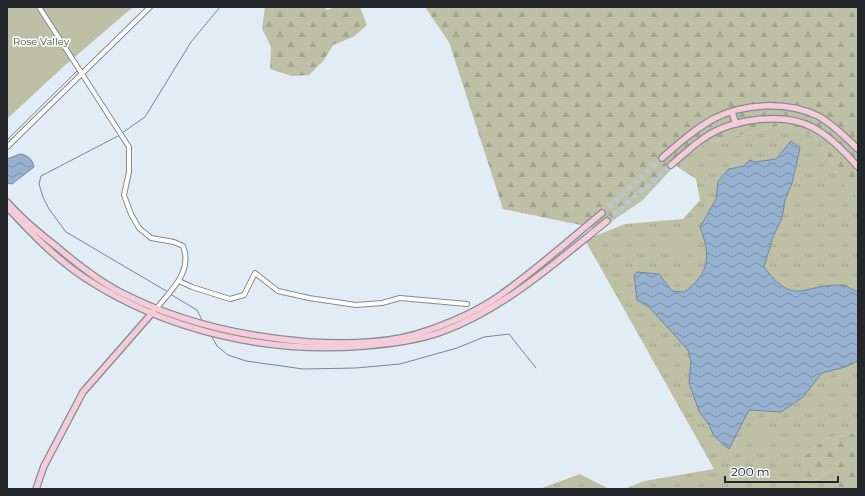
<svg xmlns="http://www.w3.org/2000/svg" width="865" height="496" font-family="Montserrat,sans-serif">
<style>
.grass{fill:url(#grass-tufts)}
.forest{fill:url(#forest-firs)}
.park{fill:#bdc0a5}
.water{fill:url(#water-waves);stroke:#74879f}
.lines{fill:none;stroke-linecap:round;stroke-linejoin:round}
.stream{stroke:#74879f;stroke-width:1}
.secondary-tunnel{stroke:#bcc4cc;stroke-width:5.5;stroke-dasharray:5.5 3;stroke-linecap:butt}
.street-casing{stroke:#838c94;stroke-width:6}
.secondary-casing{stroke:#838c94;stroke-width:8}
.street{stroke:#fff;stroke-width:4}
.secondary{stroke:#f4cbd7;stroke-width:5.5}
.labels{text-anchor:middle;dominant-baseline:central;stroke-width:3.5;stroke-linejoin:round;paint-order:stroke}
.park-label{font-size:10px;fill:#54581a;stroke:#f3f9fe}
</style>
<defs>
<pattern id="grass-tufts" width="24" height="20" patternUnits="userSpaceOnUse"><rect width="24" height="20" fill="#bdc0a5"/><path d="M3 7l-1-3M5 7V3M7 7l1-3M15 17l-1-3M17 17v-4M19 17l1-3" fill="none" stroke="#a2a58e"/></pattern>
<pattern id="forest-firs" width="22" height="20" patternUnits="userSpaceOnUse"><rect width="22" height="20" fill="#bdc0a5"/><path d="M5 1l3.5 6h-7zM16 11l3.5 6h-7z" fill="#a2a58e"/></pattern>
<pattern id="water-waves" width="16" height="10" patternUnits="userSpaceOnUse"><rect width="16" height="10" fill="#97b1d1"/><path d="M0 5q4-4 8 0t8 0" fill="none" stroke="#7b90aa"/></pattern>
</defs>
<rect width="100%" height="100%" fill="#e2ecf5"/>
<g class="grass">
<polygon points="786,124 815,137 847,188 858,198 858,433 827,438 802,458 811,483 830,470 840,489 624,489 644,481 714,469 585,240 625,224 683,219 700,200 696,179 675,165 706,143"/>
<polygon points="580,474 609,489 540,489 542,488"/>
</g>
<g class="forest">
<polygon points="265,7 324,7 327,10 337,7 360,7 367,25 353,37 333,45 324,60 309,75 292,76 270,69 271,46 262,29"/>
<polygon points="425,7 858,7 858,198 847,188 815,137 786,124 706,143 675,165 642,201 600,229 503,209 449,42"/>
<polygon points="858,433 858,489 840,489 830,470 811,483 802,458 827,438"/>
</g>
<g class="park">
<polygon points="7,7 133,7 63,67 7,119"/>
<path d="M669 239 675 243C682 243 684 243 689 249L688 255 691 263 686 265 677 261 673 253 663 244Z"/>
<polygon points="753,425 761,431 768,433 770,436 769,440 763,442 751,437 749,427"/>
</g>
<g class="water">
<path d="M791 141 800 148 792 183 785 200 782 218 773 237 764 267C795 308 802 284 841 285 846 285 853 290 858 292V361L845 367 822 373 803 397 781 412 749 410 729 449 714 436 709 425 699 411 689 383 691 361 688 350 649 307 637 300 634 275 637 272 659 274 672 291 684 292C710 273 711 256 700 227L716 199 718 181 729 169 744 166 750 160 755 162 776 159Z"/>
<path d="M20 154C28 155 33 160 34 167L12 184 7 183V159Z"/>
</g>
<g class="lines">
<g class="stream">
<polyline points="122,133 145,117 191,42 220,7"/>
<polyline points="120,135 41,176 39,184 43,197 49,209 66,232 168,292"/>
<polyline points="7,140 77,71"/>
<polyline points="170,294 197,310 203,322"/>
<polyline points="211,335 217,346 228,355 246,361 303,369 356,368 400,364 457,348 484,337 509,334 536,368"/>
</g>
<g class="secondary-tunnel">
<polyline points="602,213 662,158"/>
<polyline points="607,221 671,165"/>
</g>
<defs>
<g id="street">
<path d="M39 7 129 147V172L124 195 131 214 139 228 151 238 174 242 183 246C193 272 171 290 156 309"/>
<polyline points="7,147 150,7"/>
<polyline points="179,281 192,287 230,299 244,295 255,273 278,291 309,298 356,305 382,303 400,298 467,304"/>
</g>
<g id="secondary">
<polyline points="732,112 736,124"/>
<path d="M662 158C678 144 694 130 713 119 743 103 787 101 818 116 833 124 845 137 858 149"/>
<path d="M671 165C682 156 692 146 704 138 731 119 782 112 812 127 830 136 845 152 858 167"/>
<path d="M7 202C22 219 39 233 57 247 77 264 97 280 120 292 178 322 244 337 309 342 348 344 392 344 429 330 452 322 479 310 499 296 535 271 568 241 602 213"/>
<path d="M7 207C31 233 55 258 85 278 166 331 268 354 364 346 390 344 416 341 441 332 504 309 556 262 607 221"/>
<polyline points="36,489 44,466 83,392 153,312"/>
</g>
</defs>
<use href="#street" class="street-casing"/>
<use href="#secondary" class="secondary-casing"/>
<use href="#street" class="street"/>
<use href="#secondary" class="secondary"/>
</g>
<g class="labels">
<g class="park-label">
<text x="41" y="41">Rose Valley</text>
</g>
</g>
<rect width="865" height="496" fill="none" stroke="#23262a" stroke-width="16"/>
<path d="M725 476v6h113v-6" fill="none" stroke="#23262a" stroke-width="2"/>
<text x="731" y="476" font-size="12" fill="#23262a" stroke="#f3f9fe" stroke-width="3" paint-order="stroke">200 m</text>
</svg>
